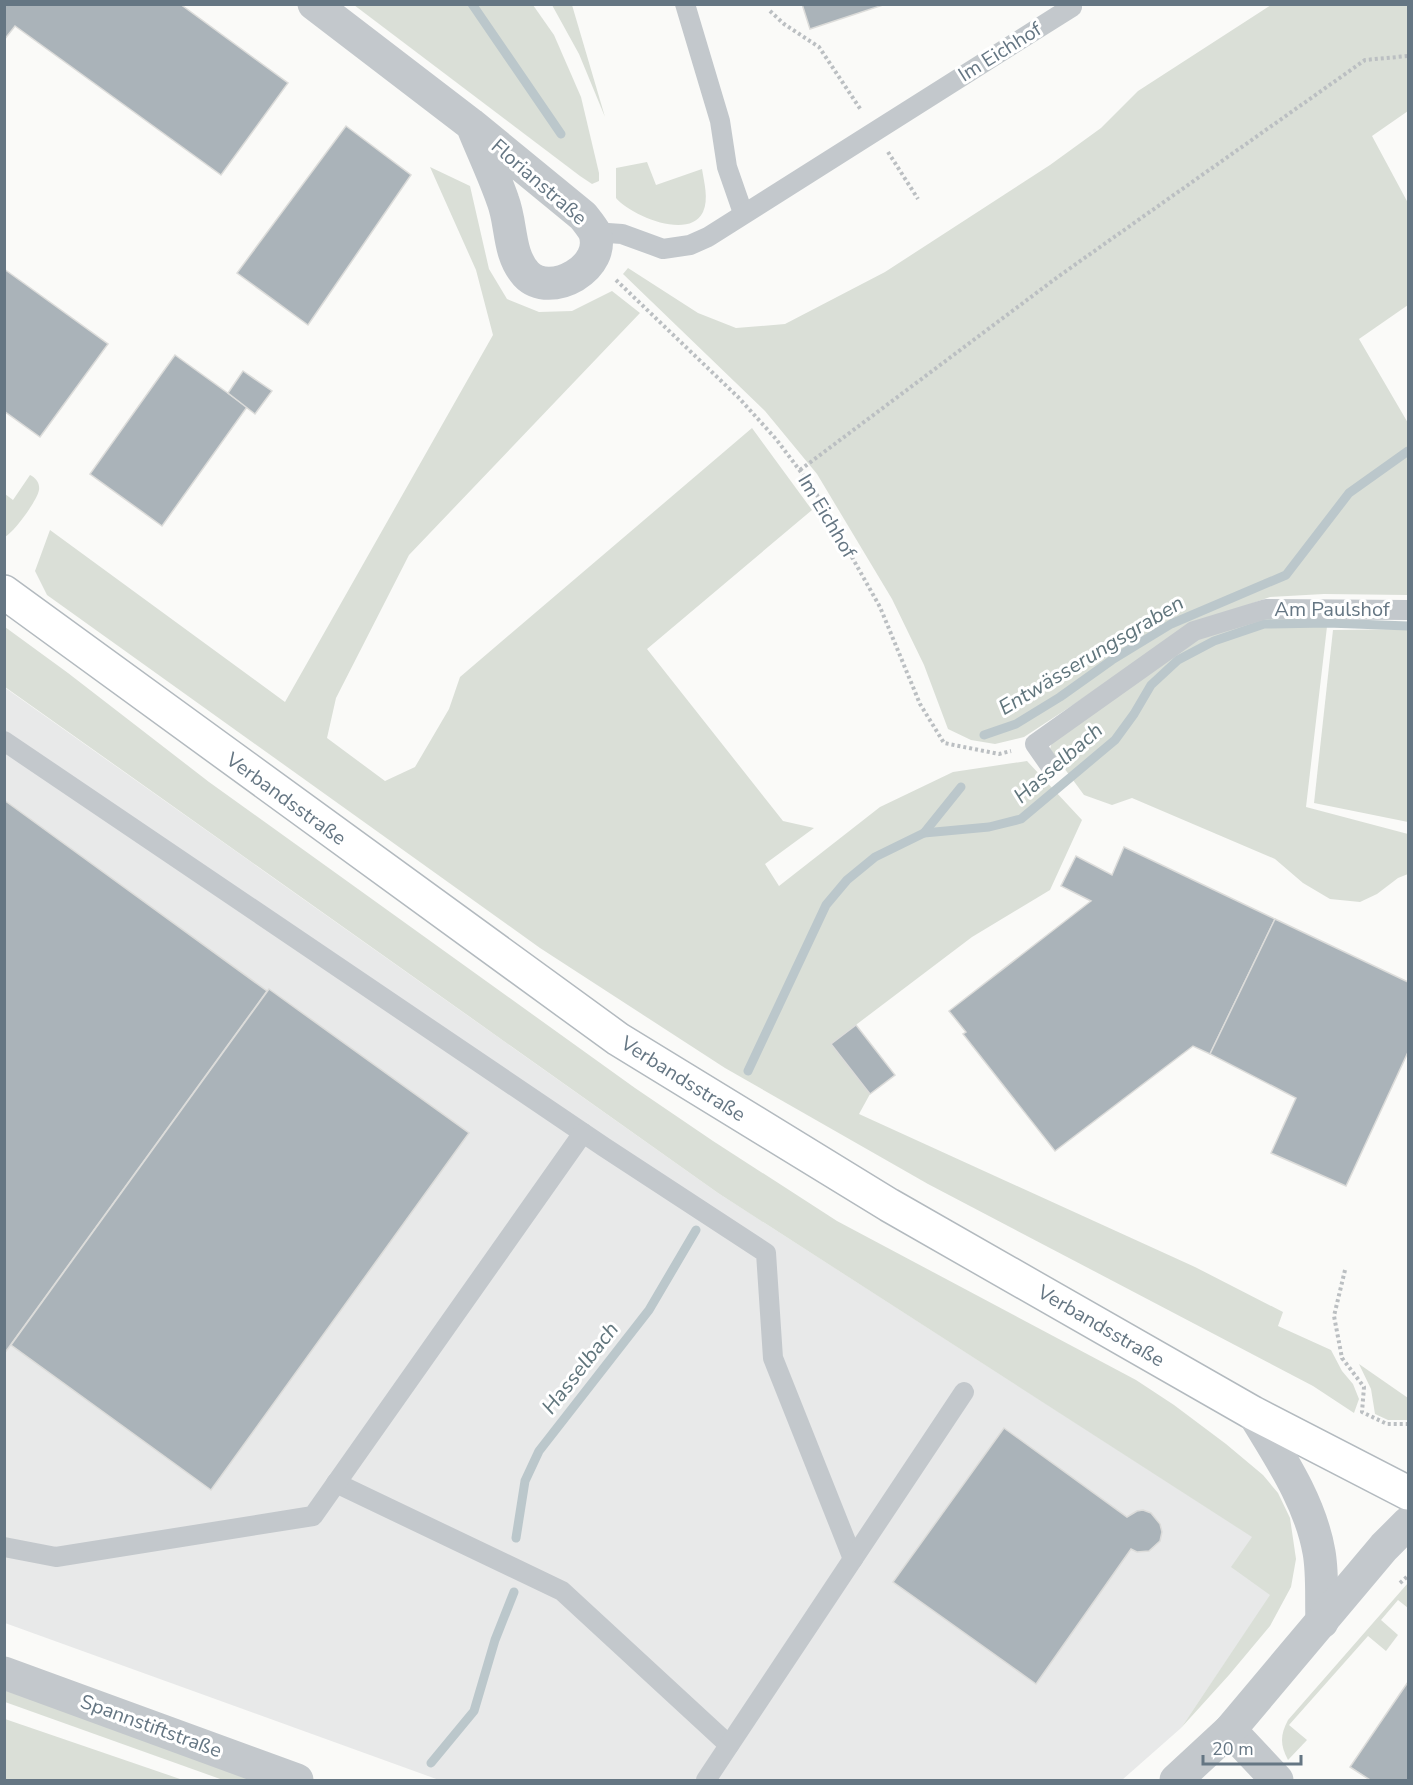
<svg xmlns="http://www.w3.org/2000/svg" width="1413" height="1785" font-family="'Nunito Sans',sans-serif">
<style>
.built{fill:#e8e9e9}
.green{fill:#dadfd7}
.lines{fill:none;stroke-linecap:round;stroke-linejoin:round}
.stream{stroke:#bbc7cb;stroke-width:9}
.building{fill:#aab3b9;stroke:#dcdcda;stroke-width:1.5}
.secondary-casing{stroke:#b3babf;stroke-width:36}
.path{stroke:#bbbfc2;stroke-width:4;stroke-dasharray:3 3;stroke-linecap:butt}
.service{stroke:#c3c8cc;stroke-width:20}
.minor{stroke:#c3c8cc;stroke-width:33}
.secondary{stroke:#fff;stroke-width:33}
.labels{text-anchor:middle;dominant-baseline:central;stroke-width:6;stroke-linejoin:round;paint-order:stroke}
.street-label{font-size:20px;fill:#657683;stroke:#fff}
.water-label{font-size:21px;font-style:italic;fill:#60757c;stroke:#fff}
</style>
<rect width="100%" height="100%" fill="#fafaf8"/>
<polygon class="built" points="4,687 718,1193 1253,1537 1271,1595 1181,1728 1122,1780 439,1780 5,1623"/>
<g class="green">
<polygon points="354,5 533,5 554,35 581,97 599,173 599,181 592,184 580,176"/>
<polygon points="552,5 572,5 605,117 579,54"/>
<polygon points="1271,5 1408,5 1408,111 1372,136 1408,203 1408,305 1359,339 1408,423 1408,595 1324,594 1270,597 1185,627 1076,703 1024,737 995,744 971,740 948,729 924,665 892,599 817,474 765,411 623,274 628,268 698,313 736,328 785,324 885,272 1050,165 1101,128 1138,91"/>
<path d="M647 162 656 185 702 169C704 182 709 199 703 212 689 241 630 215 616 198V168Z"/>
<polygon points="430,167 470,186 489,269 507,299 539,312 572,311 612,291 640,313 409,555 336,698 327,738 385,781 415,767 449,709 460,677 752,428 812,510 647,649 783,821 814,828 765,864 779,886 880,807 953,772 1027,761 1082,820 1050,890 972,937 832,1043 870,1094 859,1114 1195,1267 1283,1312 1278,1326 1331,1350 1342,1371 1353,1384 1359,1399 1354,1413 1313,1386 928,1184 725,1068 540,948 47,595 35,571 50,530 285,702 493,335 476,270"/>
<path d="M30 475C36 478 40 483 39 490 37 501 14 532 5 537V494L13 500Z"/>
<polygon points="1267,618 1328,618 1306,807 1408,834 1408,874 1398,878 1377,894 1360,902 1330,899 1303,883 1275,859 1132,798 1112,805 1084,795 1050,749 1052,742 1198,638"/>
<polygon points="5,627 68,673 209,782 635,1088 713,1141 837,1221 1136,1380 1174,1405 1226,1444 1263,1475 1278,1493 1290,1518 1296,1559 1291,1587 1270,1626 1229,1675 1181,1728 1270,1595 1231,1567 1252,1537 718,1193 5,687"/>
<polygon points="1408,629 1408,822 1314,803 1333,630"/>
<polygon points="1359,1364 1408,1398 1408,1420 1388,1420 1375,1414 1371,1389"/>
<path d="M1408 1583V1608L1398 1600 1381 1620 1398 1635 1386 1651 1368 1636 1289 1725 1307 1740 1288 1760C1280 1745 1280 1735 1288 1720Z"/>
<polygon points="4,1689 253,1780 223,1780 5,1702"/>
<polygon points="5,1719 183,1780 5,1780"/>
</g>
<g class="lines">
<g class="stream">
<polyline points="472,4 561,134"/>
<polyline points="984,735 1016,724 1060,697 1112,660 1171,624 1286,575 1349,493 1408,451"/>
<polyline points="924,833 961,787"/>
<polyline points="748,1071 826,905 847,880 875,857 924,833 989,827 1021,819 1115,740 1134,714 1151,685 1178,660 1214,641 1264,624 1328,623 1408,626"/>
<polyline points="516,1538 525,1481 539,1451 649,1310 696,1230"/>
<polyline points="431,1763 474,1711 495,1640 514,1592"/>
</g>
</g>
<g class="building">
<polygon points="4,4 180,4 288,83 221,175 15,26 4,40"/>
<polygon points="802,4 883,4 883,5 810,29"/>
<polygon points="346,126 411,175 308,325 237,273"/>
<polygon points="4,269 108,344 40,437 4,411"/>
<polygon points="175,355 247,407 162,526 90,474"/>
<polygon points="243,371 272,391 255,414 228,393"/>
<polygon points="4,800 267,991 4,1354"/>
<polygon points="1124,847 1275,919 1210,1054 1193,1046 1055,1151 963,1034 966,1032 949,1011 1091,901 1061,886 1076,856 1112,875"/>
<polygon points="1275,919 1408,982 1408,1052 1346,1186 1271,1153 1296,1098 1210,1054"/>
<polygon points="269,989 469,1133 211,1490 11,1345"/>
<polygon points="856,1025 895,1075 870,1094 831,1044"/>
<polygon points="1004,1428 1127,1517 1137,1511 1143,1510 1151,1513 1160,1524 1162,1532 1160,1541 1149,1551 1137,1552 1131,1549 1036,1684 893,1582"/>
<polygon points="1408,1682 1408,1780 1370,1780 1350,1767"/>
</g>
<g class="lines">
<defs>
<polyline id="secondary" points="4,592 618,1039 889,1205 1253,1413 1408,1493"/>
</defs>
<use href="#secondary" class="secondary-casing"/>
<g class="path">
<polyline points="770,11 784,24 819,47 861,110"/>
<polyline points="888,152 918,199"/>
<polyline points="616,280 739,398 776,439 813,488 880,607 920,704 944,743 999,754 1011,751"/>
<polyline points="800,470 1059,276 1365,60 1408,56"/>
<polyline points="1345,1270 1334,1316 1342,1358 1364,1387 1362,1412 1387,1424 1408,1424"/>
<polyline points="1400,1583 1408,1576"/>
</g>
<g class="service">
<polyline points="685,4 720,121 727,167 743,213"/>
<polyline points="594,232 622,234 663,249 690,245 708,237 1056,17 1072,7 1070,4"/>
<polyline points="4,741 604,1147 766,1253 773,1358 853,1559"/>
<polyline points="1051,767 1035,744 1194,631 1266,609 1408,610"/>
<polyline points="336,1483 562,1591 729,1745"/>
<polyline points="4,1547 56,1557 313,1516 583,1133"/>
<polyline points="706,1780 964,1392"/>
</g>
<g class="minor">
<path d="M314 4 472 125 583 216C587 221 591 226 594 231 609 267 550 300 526 274 508 254 512 225 503 201 494 175 482 150 472 125"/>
<path d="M1253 1413C1279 1456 1310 1501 1319 1552 1323 1574 1321 1599 1322 1622"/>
<polyline points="4,1673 297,1780"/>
<polyline points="1230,1730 1277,1780"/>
<polyline points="1176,1780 1230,1730 1384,1547 1408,1523"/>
</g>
<use href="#secondary" class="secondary"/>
</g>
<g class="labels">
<g class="street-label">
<text transform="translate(1000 52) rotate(-32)">Im Eichhof</text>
<text transform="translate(539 182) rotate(41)">Florianstraße</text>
<text transform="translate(827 516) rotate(59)">Im Eichhof</text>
<text x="1332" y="609">Am Paulshof</text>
<text transform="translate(286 799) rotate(36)">Verbandsstraße</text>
<text transform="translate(683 1079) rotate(32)">Verbandsstraße</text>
<text transform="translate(1101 1326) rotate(30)">Verbandsstraße</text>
<text transform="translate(151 1726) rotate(20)">Spannstiftstraße</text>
</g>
<g class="water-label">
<text transform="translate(1091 655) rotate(-31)">Entwässerungsgraben</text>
<text transform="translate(1058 763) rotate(-41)">Hasselbach</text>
<text transform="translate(580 1368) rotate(-52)">Hasselbach</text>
</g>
</g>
<rect width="1413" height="1785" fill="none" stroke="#657683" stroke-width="12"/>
<path d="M1203 1755v9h98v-9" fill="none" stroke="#657683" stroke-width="3"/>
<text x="1212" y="1755" font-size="18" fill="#657683" stroke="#ffffff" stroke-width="4.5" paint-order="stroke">20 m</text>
</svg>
